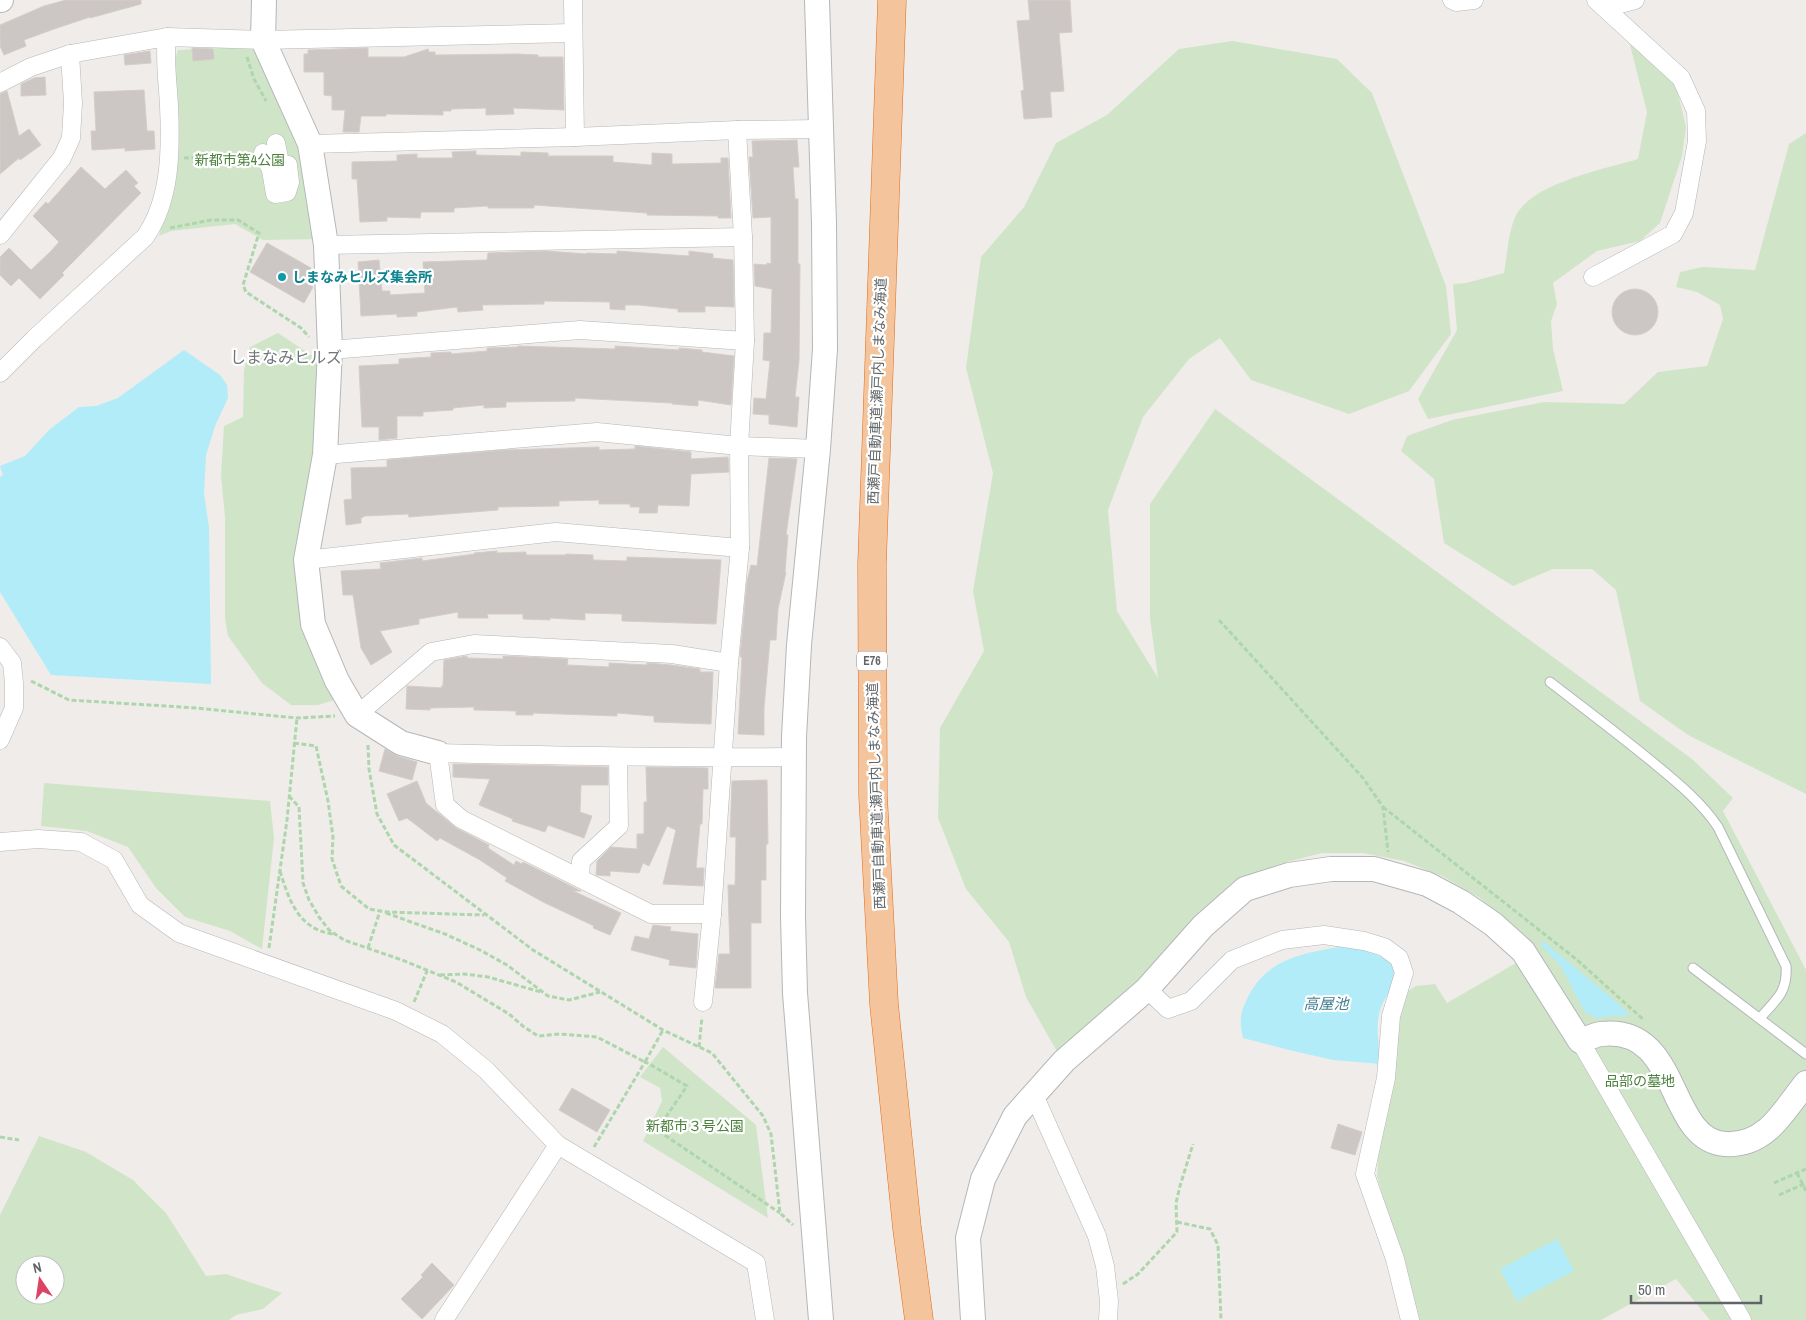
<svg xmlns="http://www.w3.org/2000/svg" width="1806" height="1320" font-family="'Archivo Narrow','Noto Sans JP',sans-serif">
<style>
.green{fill:#d0e5c8;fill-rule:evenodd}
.water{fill:#b1ecf8}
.building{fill:#ccc7c5;stroke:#d5cdc7}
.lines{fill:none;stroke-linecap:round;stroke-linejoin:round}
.lane-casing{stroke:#b3b7b9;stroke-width:11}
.street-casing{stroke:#b3b7b9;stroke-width:19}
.secondary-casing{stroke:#b3b7b9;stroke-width:26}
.highway-casing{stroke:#e46a15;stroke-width:29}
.path{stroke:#add6ac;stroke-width:3;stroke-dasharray:5 2.5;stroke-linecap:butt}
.lane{stroke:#fff;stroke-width:9}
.street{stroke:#fff;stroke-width:18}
.secondary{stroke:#fff;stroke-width:24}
.highway{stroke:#f4c59c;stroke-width:28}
.culture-dot{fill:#0f9aa8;stroke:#fff;stroke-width:2}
.labels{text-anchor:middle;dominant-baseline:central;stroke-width:4.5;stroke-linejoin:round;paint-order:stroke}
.shield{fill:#fff;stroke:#909395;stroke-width:1}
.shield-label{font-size:12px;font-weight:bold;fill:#606567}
.park-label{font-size:14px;fill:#4c813d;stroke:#fff}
.culture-label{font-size:14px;font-weight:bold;fill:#0d838f;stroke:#fff;text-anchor:start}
.street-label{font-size:14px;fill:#606567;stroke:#fff}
.water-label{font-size:15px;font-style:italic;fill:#437e90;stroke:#fff}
.quarter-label{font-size:16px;fill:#717779;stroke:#fff}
</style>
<rect width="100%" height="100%" fill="#f0ece9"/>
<g class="green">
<polygon points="1232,41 1337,59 1372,93 1446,286 1451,334 1409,391 1349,414 1251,380 1220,338 1189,359 1143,417 1108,510 1117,611 1158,678 1150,618 1150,504 1215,409 1692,759 1733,798 1723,811 1806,970 1806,1320 1710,1320 1676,1279 1601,1320 1418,1320 1377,1176 1379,1144 1389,1091 1395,1073 1396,1017 1405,993 1416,986 1435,984 1447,1003 1535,952 1506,922 1480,898 1444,877 1404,861 1363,853 1322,853 1279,864 1242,881 1143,981 1059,1055 1026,997 1009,942 966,889 938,818 940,728 984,651 973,591 993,473 966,368 981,257 1024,207 1056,143 1107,115 1179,49"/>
<path d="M1629 41 1676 85 1686 127 1682 156 1660 223 1640 241 1597 251 1553 283 1557 304 1551 321 1553 349 1563 391 1428 419 1418 399 1457 330 1453 284 1466 283 1504 273C1507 256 1508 236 1514 220 1526 184 1605 169 1638 159L1647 112Z"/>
<path d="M262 46 303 145 320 239 263 240 235 224 171 231 159 236C169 197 179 158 179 119 178 96 170 72 178 50Z"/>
<polygon points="1806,133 1806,794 1688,735 1640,701 1616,590 1592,569 1553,569 1513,586 1444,543 1434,479 1401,451 1407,436 1452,420 1544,402 1624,404 1658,372 1707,366 1723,319 1720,305 1697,292 1676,287 1680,272 1702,267 1755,270 1789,144"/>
<polygon points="278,333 320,361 313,465 299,557 338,699 318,705 291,705 262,683 228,636 225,619 225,518 221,475 224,426 243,417 244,370 250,347"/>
<polygon points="44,783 270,801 274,838 262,949 230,931 185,917 156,888 128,847 87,831 41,826"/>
<polygon points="663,1047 756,1125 768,1218 643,1141 662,1101 660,1088 640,1077"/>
<path d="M39 1136 86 1152 133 1180 166 1213 206 1276 226 1274 282 1293 263 1309 236 1315 229 1320H0V1215ZM25 1265H55V1295H25Z"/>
</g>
<g class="water">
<polygon points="184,350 220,375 227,385 228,398 215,426 206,455 204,494 209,527 211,684 51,675 0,592 0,477 3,475 0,466 25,456 49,430 79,407 96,406 118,398"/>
<polygon points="1543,941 1613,999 1627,1012 1629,1016 1608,1016 1599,1019 1585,1012 1560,965 1541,945"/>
<path d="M1344 946C1359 950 1398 955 1395 978 1393 988 1383 1000 1380 1010 1375 1027 1379 1047 1381 1064L1333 1060 1289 1050 1243 1038C1239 1019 1240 1014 1248 997 1267 958 1305 953 1344 946Z"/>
<polygon points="1557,1239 1574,1271 1517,1301 1500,1269"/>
</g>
<g class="building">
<polygon points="66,0 141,0 141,4 90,18 90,17 54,29 24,40 26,46 4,55 0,46 0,25 44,6"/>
<polygon points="1028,0 1070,0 1072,32 1059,33 1064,91 1050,92 1052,117 1024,119 1021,91 1024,90 1017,21 1030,20"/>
<polygon points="192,48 213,49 214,59 193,61"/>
<polygon points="368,48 368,57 404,57 428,49 429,52 435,52 435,55 517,54 538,55 538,57 563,57 564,110 513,108 514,114 486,115 486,108 451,109 451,111 443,111 443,115 386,114 386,116 361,116 359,132 343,132 345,110 332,110 332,96 324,95 324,72 304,72 304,54 308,54 308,50"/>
<polygon points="150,51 151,63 125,65 124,55"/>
<polygon points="45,77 46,95 21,96 21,84 34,78"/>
<polygon points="144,90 147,131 154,131 155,149 125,151 125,148 92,150 91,131 96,131 94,92"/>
<polygon points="7,91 19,136 29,129 41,145 20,160 19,158 0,174 0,94"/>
<polygon points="797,140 799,167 793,167 795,199 798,199 798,264 800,264 799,361 795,397 799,397 797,427 769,424 769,415 753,414 754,398 766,399 770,361 763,360 764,333 771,333 772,289 755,286 754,264 767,265 767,263 771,264 771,217 753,218 749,157 753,157 752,141"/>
<polygon points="476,151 476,155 521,156 521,152 548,153 548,156 613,156 613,162 652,165 652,153 672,154 672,164 721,163 721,158 728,158 731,218 718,218 718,216 647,215 647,213 534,205 534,208 488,208 488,206 454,208 454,212 421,212 420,218 387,217 387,221 360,222 357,179 352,179 352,162 397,161 397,155 417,154 417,158 453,158 452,152"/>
<polygon points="81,167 105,189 126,170 138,183 134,186 141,193 62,273 64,275 40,299 19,278 11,286 0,275 0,257 9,248 31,270 51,251 59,242 33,216 46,202 48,204"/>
<polygon points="267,243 311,268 304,281 313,287 304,303 250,272"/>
<polygon points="546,251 587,254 587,253 617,254 617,251 689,256 689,251 713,254 713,258 733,260 734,307 705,306 705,312 678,312 678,309 638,305 625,305 625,310 610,309 610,302 544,301 544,304 482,305 483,310 458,312 457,307 417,312 417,316 397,317 397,314 361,316 358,262 379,260 382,291 390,291 390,295 425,293 423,262 487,260 488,253"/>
<circle cx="1635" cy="312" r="23"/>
<polygon points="518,346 615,349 615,346 679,350 679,348 702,350 702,352 734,356 731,405 698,400 698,406 672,404 672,403 575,398 575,401 506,402 506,407 484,408 484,405 453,408 453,410 423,412 423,416 397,416 397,438 379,440 379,427 362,427 359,366 399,364 399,359 431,357 431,353 451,352 451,354 487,351 487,348 518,347"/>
<polygon points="635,446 691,452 691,459 728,457 729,472 691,474 689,506 658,505 657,513 639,513 640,507 630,507 630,504 599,504 599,500 559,501 559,506 498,507 498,510 409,517 408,514 365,516 361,518 361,523 346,525 344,500 352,499 351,468 387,467 387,460 505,450 599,447 599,450 635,449"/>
<polygon points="769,458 797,459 786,535 788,535 785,572 786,572 778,609 776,640 770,640 764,708 764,735 738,734 742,657 740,657 747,582 751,565 757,566"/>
<polygon points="497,551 497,553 526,552 526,555 566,555 566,554 593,555 593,560 627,561 627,557 721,560 716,624 622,621 622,614 585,613 585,620 550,618 550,620 523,619 523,614 487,614 488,618 458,618 458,612 419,619 419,624 380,631 392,652 371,665 361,648 353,595 343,595 341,571 381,569 380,563 422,558 422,561 475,554 474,553"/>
<polygon points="467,656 467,658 503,659 503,656 568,659 567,665 609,667 609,663 647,665 647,663 671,665 700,669 700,672 713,672 711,724 654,722 654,716 617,713 617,716 533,713 533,715 516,715 516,711 474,710 474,707 430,708 430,710 406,709 407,686 442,688 441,686 443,686 444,660"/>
<polygon points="385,749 397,756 417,762 412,780 379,771"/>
<polygon points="453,764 608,767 608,785 581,785 580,812 592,816 584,838 548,825 545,832 512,821 513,819 479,805 490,779 453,777"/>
<polygon points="646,767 708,768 708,789 703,789 702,824 700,824 696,868 704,868 703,886 663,884 676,830 667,826 649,866 643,863 639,873 610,871 610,876 596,875 597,861 611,847 637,849 637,834 644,834 644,802 647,802"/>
<polygon points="767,780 768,844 766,844 766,880 761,880 761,923 751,923 751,988 715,988 719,954 730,954 728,885 735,885 736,837 730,837 732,781"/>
<polygon points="417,781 426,803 456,828 489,845 488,848 514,865 516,861 522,864 523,862 581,891 573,891 621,913 610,935 593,928 594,926 543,902 505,881 507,878 480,860 440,838 437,841 407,818 399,821 387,794"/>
<polygon points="653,925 671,927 670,931 698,934 696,968 669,965 670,960 631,950 635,936 649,939"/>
<polygon points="572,1088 610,1110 597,1132 559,1110"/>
<polygon points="1338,1124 1362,1132 1355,1155 1331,1148"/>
<polygon points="432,1263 454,1285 422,1319 401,1299 423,1277 421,1275"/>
</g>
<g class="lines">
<defs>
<g id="lane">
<path d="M1550 682C1585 709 1621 736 1656 765 1678 783 1702 803 1718 827L1786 966C1788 992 1776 1000 1760 1018"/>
<polyline points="1693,968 1806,1054"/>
</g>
<g id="street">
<polyline points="573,0 575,137"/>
<polyline points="1452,0 1456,2 1474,0"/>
<polyline points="1605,8 1635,0"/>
<polyline points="0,83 31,67 70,54 167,37"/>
<path d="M737 130 743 237 745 341 739 446 740 548 729 663 712 914H651L461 819 445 805 438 753C557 756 675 758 794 757"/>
<polyline points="310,144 575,137 737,130 820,129"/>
<polyline points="263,153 271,170 275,194 287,192 290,182 288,165 280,163 276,143"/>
<polyline points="0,235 62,158 71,138 73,103 70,54"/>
<polyline points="326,245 743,237"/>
<polyline points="1593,277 1673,234 1684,213 1697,141 1696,111 1681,78 1596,0"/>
<polyline points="330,350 580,330 745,341"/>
<path d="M0 373 34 339 145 237C171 200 171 149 169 106 168 83 164 60 167 37L263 40 572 33"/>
<polyline points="325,455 597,432 739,446 818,449"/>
<polyline points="306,560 556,532 740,548"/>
<polyline points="0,647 12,663 14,683 14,708 0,740"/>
<polyline points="357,715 431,652 474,644 672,654 729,663"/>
<polyline points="0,842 38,839 81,842 114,860 140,905 179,933 396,1011 442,1034 486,1070 558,1145 756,1263 765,1320"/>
<polyline points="580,878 581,861 619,826 618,757"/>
<polyline points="1147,989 1168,1009 1191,1001 1232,960 1282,940 1324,935 1364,941 1384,947 1399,958 1404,973 1391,1016 1386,1078 1365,1174 1395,1259 1410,1320"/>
<polyline points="703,1002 712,914"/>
<polyline points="1580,1041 1742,1320"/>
<polyline points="1034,1095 1097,1236 1105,1266 1109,1301 1108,1320"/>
<polyline points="444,1320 558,1145"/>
</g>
<g id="secondary">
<polyline points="0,0 1,0"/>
<polyline points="264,0 263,40 310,144 326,245 330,350 325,455 306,560 313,624 337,681 357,715 401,743 438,753"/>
<polyline points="817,0 824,223 825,349 818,449 799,645 794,737 793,917 795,993 821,1320"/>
<path d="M973 1320 968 1238 983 1179 1015 1116 1064 1061 1147 989 1203 926 1245 889 1289 875 1331 869H1374L1427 884 1461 902 1493 924 1523 951 1580 1041C1587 1039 1594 1035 1601 1034 1681 1024 1666 1140 1725 1144 1741 1145 1755 1140 1767 1130 1779 1121 1796 1095 1806 1083"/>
</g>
<polyline id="highway" points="892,0 872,564 873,795 884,1004 907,1228 919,1320"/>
</defs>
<use href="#lane" class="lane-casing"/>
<use href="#street" class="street-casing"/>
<use href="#secondary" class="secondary-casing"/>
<use href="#highway" class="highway-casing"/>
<g class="path">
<polyline points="247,57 254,79 266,101"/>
<polyline points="184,158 248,156"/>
<polyline points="170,228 211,220 238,220 259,233 243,285 246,292 301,328 309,337"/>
<polyline points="1219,620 1363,778 1383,807 1388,852"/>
<polyline points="31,681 69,700 197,708 297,718 335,716"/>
<polyline points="294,743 316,746 328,801 333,837 332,859 341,886 369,909 386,912 484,915"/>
<polyline points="368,745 369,769 377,814 394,845 533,950 663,1030 712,1053 763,1116 771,1134 780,1213 793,1225"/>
<polyline points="289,796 299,807 303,883 309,900 319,917 329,930 344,940 402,960 456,982 509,1014 524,1027 538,1036 560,1034 597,1037 645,1062 663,1030"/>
<polyline points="1383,807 1576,959 1644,1020"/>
<path d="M280 871C289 900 298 929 333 934"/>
<polyline points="386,913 445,934 480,950 507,965 548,996 569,1000 600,992"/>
<polyline points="269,948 287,820 297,718"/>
<polyline points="368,948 380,911"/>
<polyline points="440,975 464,974 488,977 541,992"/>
<polyline points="414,1002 427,971"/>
<polyline points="699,1047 702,1017"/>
<polyline points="644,1061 687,1086 657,1130 780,1213"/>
<polyline points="0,1137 19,1140"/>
<polyline points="594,1147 645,1062"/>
<polyline points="1797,1173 1806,1191"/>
<polyline points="1774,1183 1806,1169"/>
<polyline points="1779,1195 1806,1183"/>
<polyline points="1177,1222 1210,1229 1218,1245 1221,1320"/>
<polyline points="1123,1284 1138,1274 1177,1232 1176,1203 1180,1186 1193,1144"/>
</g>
<use href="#lane" class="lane"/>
<use href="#street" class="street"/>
<use href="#secondary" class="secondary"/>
<use href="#highway" class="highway"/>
</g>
<circle class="culture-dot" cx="282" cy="277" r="5"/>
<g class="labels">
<rect class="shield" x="857" y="651.5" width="30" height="19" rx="4"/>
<g class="shield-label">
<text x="872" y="661">E76</text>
</g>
<g class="park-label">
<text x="240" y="160">新都市第4公園</text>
<text x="1640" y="1081">品部の墓地</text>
<text x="695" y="1126">新都市３号公園</text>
</g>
<g class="culture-label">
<text x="292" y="277">しまなみヒルズ集会所</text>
</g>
<g class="street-label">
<text transform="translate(877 391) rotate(-88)">西瀬戸自動車道;瀬戸内しまなみ海道</text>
<text transform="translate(876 796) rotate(-92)">西瀬戸自動車道;瀬戸内しまなみ海道</text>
</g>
<g class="water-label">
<text x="1326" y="1003">高屋池</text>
</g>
<g class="quarter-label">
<text x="286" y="357">しまなみヒルズ</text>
</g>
</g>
<g transform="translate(40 1280) rotate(347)"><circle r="24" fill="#ffffff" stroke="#bfc1c2"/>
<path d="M0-4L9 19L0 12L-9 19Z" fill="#db4462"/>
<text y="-8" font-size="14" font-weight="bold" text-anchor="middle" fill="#606567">N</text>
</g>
<path d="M1631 1295v8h130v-8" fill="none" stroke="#606567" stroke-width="2.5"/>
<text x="1638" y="1295" font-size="15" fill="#606567" stroke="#ffffff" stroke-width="4" paint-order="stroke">50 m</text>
</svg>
